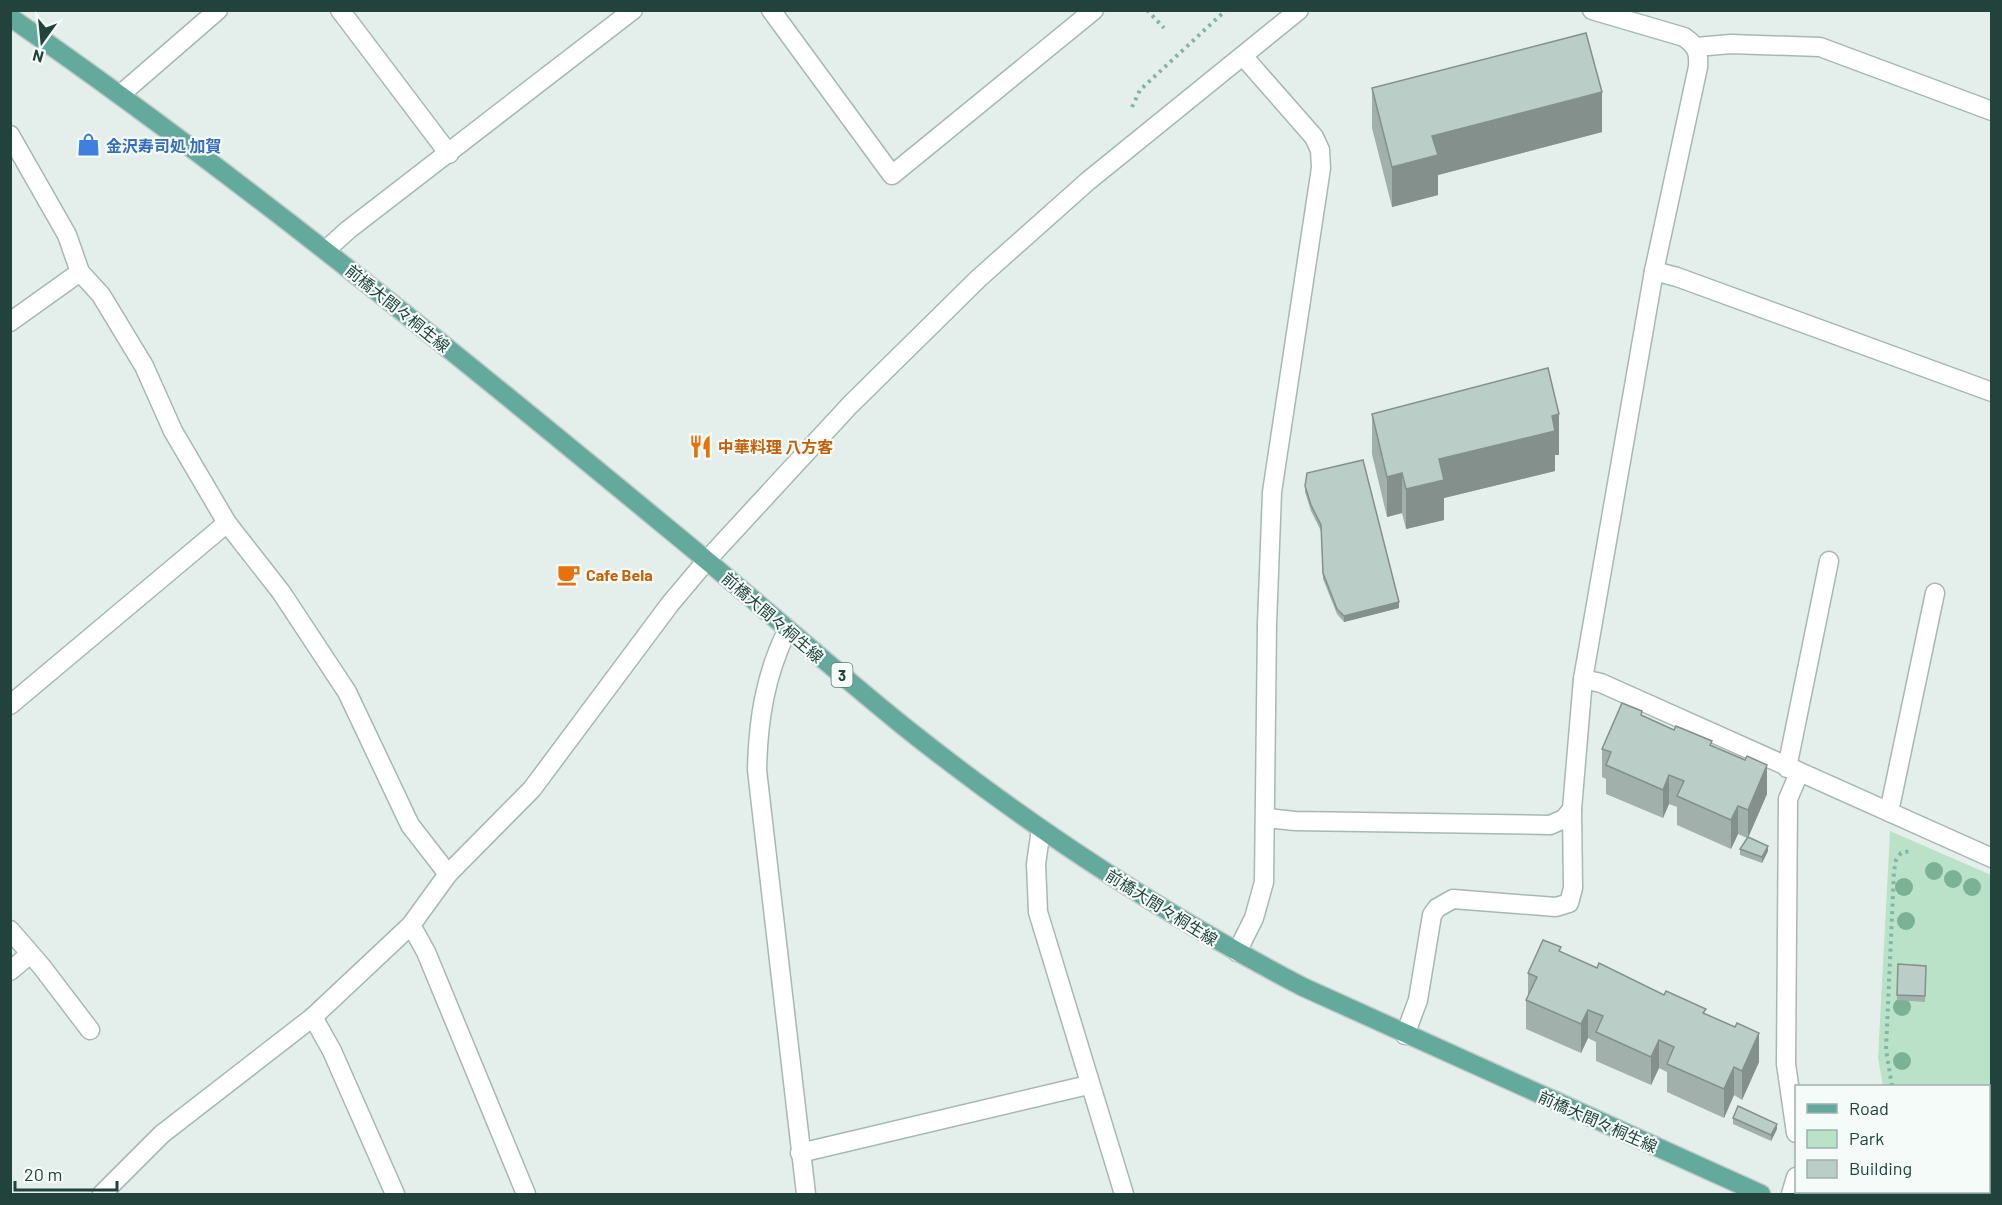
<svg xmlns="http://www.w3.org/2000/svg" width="2002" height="1205" font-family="Barlow,'Noto Sans JP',sans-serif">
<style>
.green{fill:#bae2c8}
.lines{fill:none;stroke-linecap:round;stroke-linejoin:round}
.minor-casing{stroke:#a6b8b3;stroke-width:21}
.major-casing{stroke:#c1cac8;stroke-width:21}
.path{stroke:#80b6a9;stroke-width:4;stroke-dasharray:3 4.5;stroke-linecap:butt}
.minor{stroke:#fff;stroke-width:18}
.major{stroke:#63aa9d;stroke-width:18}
.tree{fill:#7bb195}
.wall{fill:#a1b0ab}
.shaded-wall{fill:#83908b}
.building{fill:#bbcdc7;stroke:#83908b;stroke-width:1.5}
.labels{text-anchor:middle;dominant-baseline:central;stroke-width:4.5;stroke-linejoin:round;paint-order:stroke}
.shield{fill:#f5fbf8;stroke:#617a74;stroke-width:1.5}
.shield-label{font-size:15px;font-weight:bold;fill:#21433c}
.shop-label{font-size:16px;font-weight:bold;fill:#366cbe;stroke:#f5fbf8;text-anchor:start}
.street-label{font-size:16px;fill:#21433c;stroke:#f5fbf8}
.food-label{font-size:16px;font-weight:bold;fill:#c56008;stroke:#f5fbf8;text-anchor:start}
</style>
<rect width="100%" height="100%" fill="#e4efeb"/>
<polygon class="green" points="1890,831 1991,875 1991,1156 1989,1156 1988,1086 1883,1086 1878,1058"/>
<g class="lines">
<defs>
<g id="minor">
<polyline points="340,10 449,154"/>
<polyline points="771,10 892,175 1094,10"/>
<polyline points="1696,47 1731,44 1820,47 1992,111"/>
<polyline points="121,94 218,10"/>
<polyline points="10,135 67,235 80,272 101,295 144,366 173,431 227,523 281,592 347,692 410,825 448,874"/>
<polyline points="326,250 348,230 633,10"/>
<polyline points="1654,271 1677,277 1992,392"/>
<polyline points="10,322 80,272"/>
<path d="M787 631C765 675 758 721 757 770L806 1194"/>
<polyline points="1583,679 1601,683 1992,858"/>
<polyline points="10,705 227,523"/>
<polyline points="1787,768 1829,561"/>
<polyline points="1889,812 1935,593"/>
<path d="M1266 818 1295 821 1550 825 1564 819 1572 809 1583 679 1654 271 1698 67C1699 52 1697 46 1684 37L1592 10"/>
<polyline points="1041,829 1036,864 1038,912 1124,1194"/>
<polyline points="411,925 426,952 526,1194"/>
<polyline points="10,930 42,967 90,1030"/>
<polyline points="1237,952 1254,918 1264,882 1267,624 1272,492 1321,168 1320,150 1314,137 1243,56"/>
<polyline points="10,971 29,955"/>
<polyline points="313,1017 332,1051 395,1194"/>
<polyline points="1405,1035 1418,1000 1432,915 1437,908 1453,899 1556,907 1569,903 1573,888 1572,809"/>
<polyline points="1796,1133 1786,1064 1788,799 1799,773"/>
<polyline points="800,1153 1088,1085"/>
<polyline points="1861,1192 1867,1194"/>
<polyline points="102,1194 162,1134 313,1017 411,925 448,874 532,789 670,604 707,560 850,405 979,278 1088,181 1299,10"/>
<polyline points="1791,1194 1796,1177"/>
</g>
<path id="major" d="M10 17C238 175 452 350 665 526 745 591 822 660 902 725 1027 825 1161 913 1303 987L1761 1194"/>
</defs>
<use href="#minor" class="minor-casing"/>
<use href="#major" class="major-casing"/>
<g class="path">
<polyline points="1147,10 1164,28"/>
<polyline points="1132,107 1140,90 1226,10"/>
<polyline points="1892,1086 1886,1050 1894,871 1896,860 1901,853 1910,851"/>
<polyline points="1988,1151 1992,1151"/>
</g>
<use href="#minor" class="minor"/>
<use href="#major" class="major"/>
</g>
<g class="tree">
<circle cx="1934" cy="871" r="9"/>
<circle cx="1953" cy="879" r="9"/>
<circle cx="1904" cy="887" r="9"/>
<circle cx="1972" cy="887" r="9"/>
<circle cx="1906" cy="921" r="9"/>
<circle cx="1902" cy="1007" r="9"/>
<circle cx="1902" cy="1061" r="9"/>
</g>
<g class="wall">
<polygon points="1372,88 1602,132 1438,175 1438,195 1392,207 1372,128"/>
<polygon points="1372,414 1559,455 1555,455 1555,471 1444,498 1444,520 1406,529 1402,513 1387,517 1372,454"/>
<polygon points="1305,486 1399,608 1344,622 1337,614 1323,579 1321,531 1311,511 1305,492"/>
<polygon points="1642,716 1712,746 1767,794 1748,837 1768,851 1762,863 1740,855 1740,849 1747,838 1738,834 1731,849 1677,825 1677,807 1669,804 1663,818 1606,794 1606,779 1602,777 1602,749"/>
<polygon points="1561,952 1706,1014 1759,1062 1742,1100 1734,1095 1724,1118 1667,1092 1667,1072 1659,1068 1651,1085 1596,1061 1596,1042 1588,1038 1581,1053 1526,1029 1526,1000 1528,996 1528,973"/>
<polygon points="1898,964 1926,966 1925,1002 1897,1000"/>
<polygon points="1733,1118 1777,1129 1771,1141 1733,1124"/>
</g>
<g class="shaded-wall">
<polygon points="1602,92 1602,132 1438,175 1438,195 1392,207 1392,167 1432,136"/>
<polygon points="1559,414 1559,455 1555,455 1555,471 1444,498 1444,520 1406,529 1406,489 1439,459 1552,416"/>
<polygon points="1402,473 1402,513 1387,517 1387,477"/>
<polygon points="1399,602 1399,608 1344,622 1344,616"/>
<polygon points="1767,765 1767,794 1748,838 1748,810"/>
<polygon points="1669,775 1669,804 1663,818 1663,790"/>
<polygon points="1738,806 1738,834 1731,849 1731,820"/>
<polygon points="1768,846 1768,851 1762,863 1762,857"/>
<polygon points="1588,1010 1588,1038 1581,1053 1581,1024"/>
<polygon points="1759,1033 1759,1062 1742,1100 1742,1071"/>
<polygon points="1659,1040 1659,1068 1651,1085 1651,1057"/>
<polygon points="1734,1067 1734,1095 1724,1118 1724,1089"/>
<polygon points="1777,1124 1777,1129 1771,1141 1771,1135"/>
</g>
<g class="building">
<polygon points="1586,33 1602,92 1432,136 1438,155 1392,167 1372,88"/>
<polygon points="1548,368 1559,414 1552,416 1555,431 1439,459 1444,480 1406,489 1402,473 1387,477 1372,414"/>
<polygon points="1363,460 1399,602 1344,616 1337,609 1323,573 1321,525 1311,505 1305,486 1307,473"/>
<polygon points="1622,703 1642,711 1641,715 1674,730 1676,726 1712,741 1710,745 1745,760 1747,756 1767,765 1748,810 1738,806 1731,820 1677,796 1684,781 1669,775 1663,790 1606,765 1611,752 1602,749"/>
<polygon points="1748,837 1768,846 1762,857 1740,849"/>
<polygon points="1543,940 1561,947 1559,951 1597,968 1599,963 1664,995 1666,991 1706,1009 1703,1013 1735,1027 1737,1023 1759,1033 1742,1071 1734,1067 1724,1089 1667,1064 1674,1047 1659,1040 1651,1057 1596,1032 1603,1016 1588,1010 1581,1024 1526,1000 1537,977 1528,973"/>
<polygon points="1898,964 1926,966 1925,996 1897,995"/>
<polygon points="1738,1106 1777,1124 1771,1135 1733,1118"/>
</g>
<defs>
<symbol id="shop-bare" viewBox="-9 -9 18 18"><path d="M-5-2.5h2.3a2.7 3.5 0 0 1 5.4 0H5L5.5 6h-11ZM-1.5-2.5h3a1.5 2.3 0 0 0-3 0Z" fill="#3f7fe0" stroke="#f5fbf8" stroke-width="2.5" paint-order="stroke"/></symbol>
<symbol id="restaurant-bare" viewBox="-9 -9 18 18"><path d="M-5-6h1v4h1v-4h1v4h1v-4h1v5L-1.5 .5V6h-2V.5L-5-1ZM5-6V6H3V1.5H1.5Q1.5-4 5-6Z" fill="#e8710a" stroke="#f5fbf8" stroke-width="2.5" paint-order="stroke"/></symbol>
<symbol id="cafe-bare" viewBox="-9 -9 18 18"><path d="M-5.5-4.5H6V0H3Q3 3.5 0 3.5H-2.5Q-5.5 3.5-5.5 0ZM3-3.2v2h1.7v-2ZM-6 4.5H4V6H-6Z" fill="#e8710a" stroke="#f5fbf8" stroke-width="2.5" paint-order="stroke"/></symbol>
</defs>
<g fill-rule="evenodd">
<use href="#shop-bare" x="72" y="128" width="33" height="33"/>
<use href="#restaurant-bare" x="684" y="430" width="33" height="33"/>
<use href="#cafe-bare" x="552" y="558" width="33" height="33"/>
</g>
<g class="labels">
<rect class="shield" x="831.5" y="663" width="21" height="24" rx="4.5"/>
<g class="shield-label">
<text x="842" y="675">3</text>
</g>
<g class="shop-label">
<text x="106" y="145">金沢寿司処 加賀</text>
</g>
<g class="street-label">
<text transform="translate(398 308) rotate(39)">前橋大間々桐生線</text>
<text transform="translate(773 617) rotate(41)">前橋大間々桐生線</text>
<text transform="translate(1162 907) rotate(32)">前橋大間々桐生線</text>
<text transform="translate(1598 1121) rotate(24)">前橋大間々桐生線</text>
</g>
<g class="food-label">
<text x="718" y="446">中華料理 八方客</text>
<text x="586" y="574">Cafe Bela</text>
</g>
</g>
<rect width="2002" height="1205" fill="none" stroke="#21433c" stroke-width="24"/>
<rect x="1795" y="1085" width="195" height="108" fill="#f5fbf8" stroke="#a0b1ad" stroke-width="1.5"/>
<rect x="1807" y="1104" width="30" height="9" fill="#63aa9d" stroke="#a0b1ad" stroke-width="1.5"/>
<text x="1849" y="1115" font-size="18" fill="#21433c">Road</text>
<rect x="1807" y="1130" width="30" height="18" fill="#bae2c8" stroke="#a0b1ad" stroke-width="1.5"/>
<text x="1849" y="1145" font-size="18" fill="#21433c">Park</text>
<rect x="1807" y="1160" width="30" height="18" fill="#bbcdc7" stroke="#a0b1ad" stroke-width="1.5"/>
<text x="1849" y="1175" font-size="18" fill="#21433c">Building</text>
<g transform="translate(42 42) rotate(195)" stroke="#f5fbf8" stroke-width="4.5" paint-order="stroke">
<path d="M0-4.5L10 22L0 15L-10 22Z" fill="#21433c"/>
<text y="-9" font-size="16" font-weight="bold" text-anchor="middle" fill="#21433c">N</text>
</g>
<path d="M15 1181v9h102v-9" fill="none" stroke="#21433c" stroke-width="3"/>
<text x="24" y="1181" font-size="18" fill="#21433c" stroke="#f5fbf8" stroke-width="4.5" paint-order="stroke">20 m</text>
</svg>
